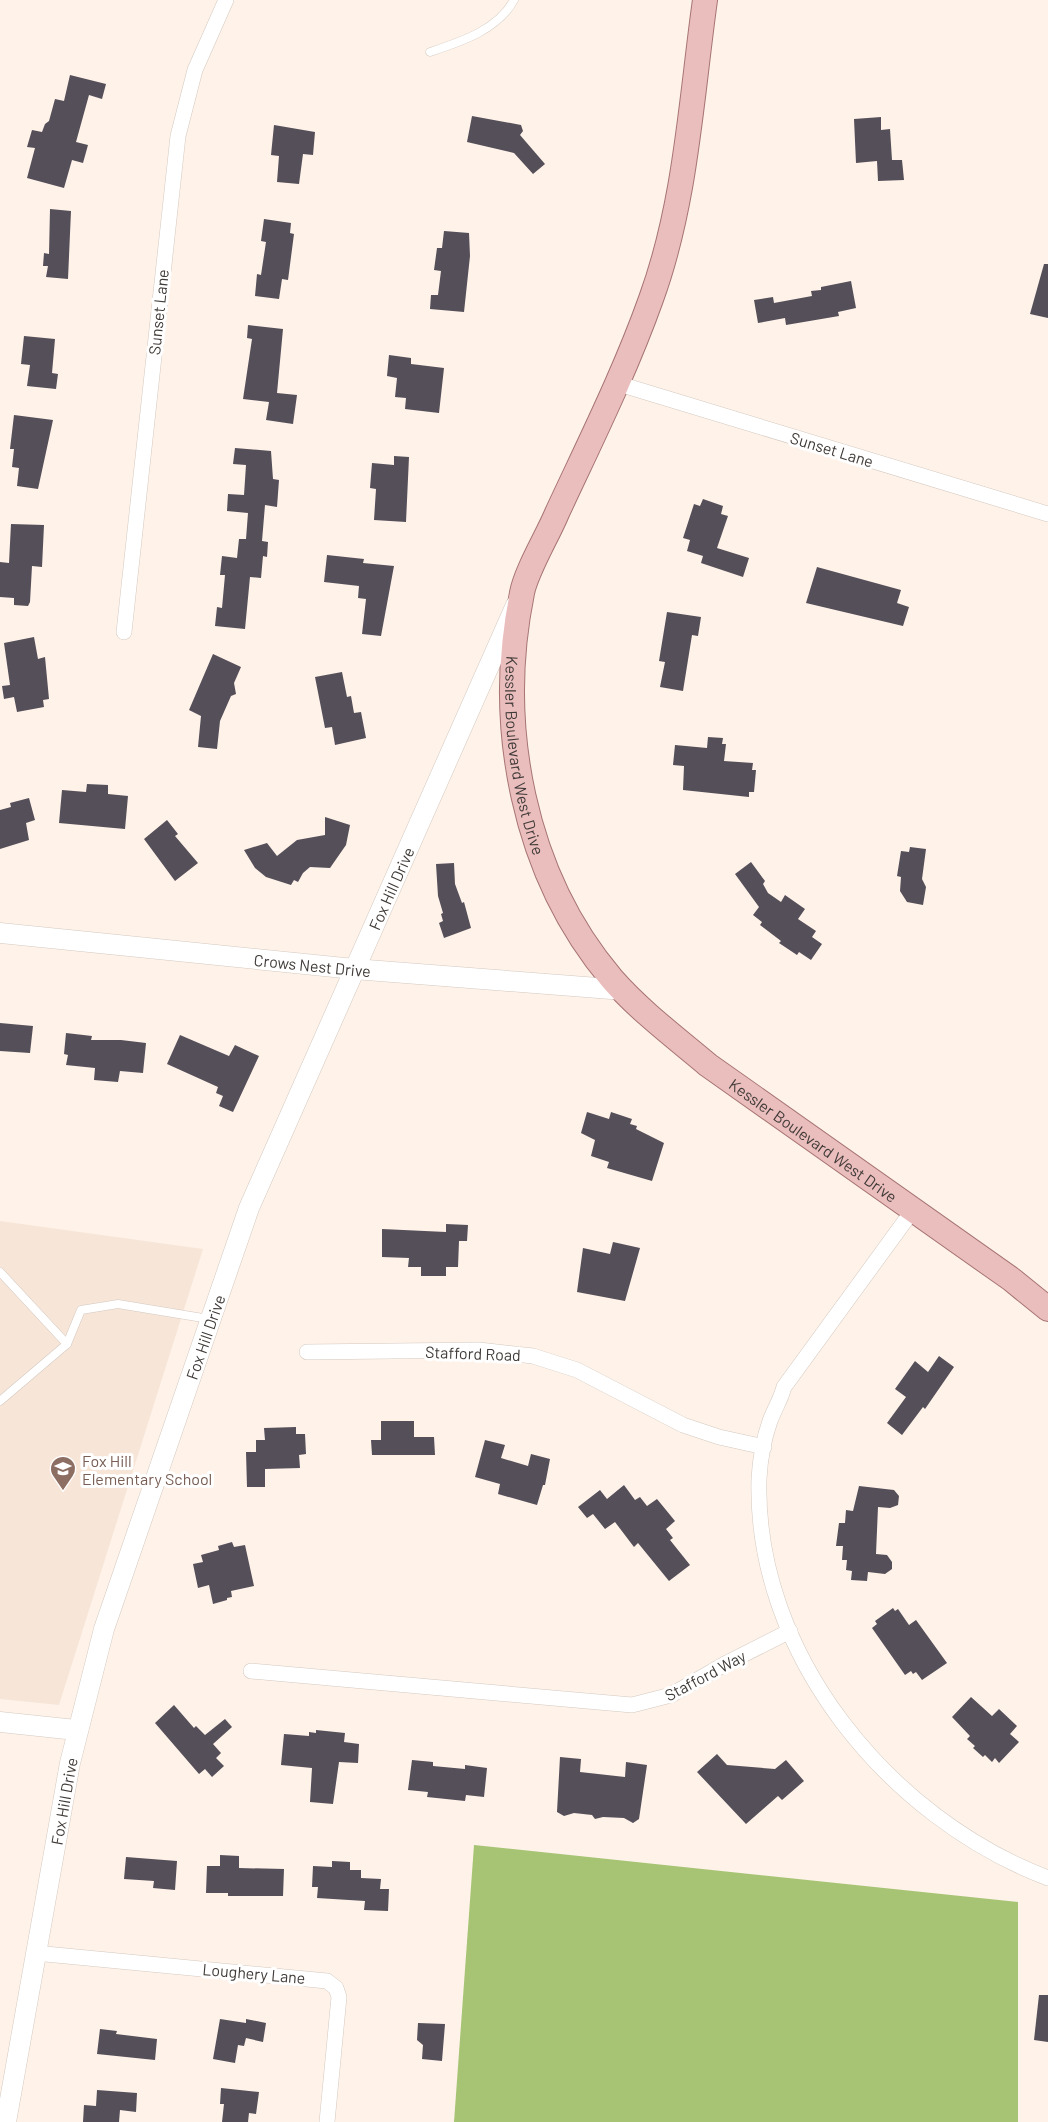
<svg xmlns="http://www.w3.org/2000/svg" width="1048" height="2122" font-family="Barlow,sans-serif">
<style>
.built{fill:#f7e5d8}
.forest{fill:#a6c473}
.building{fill:#544f59}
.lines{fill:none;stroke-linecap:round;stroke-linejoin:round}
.service-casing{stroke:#d4c9c0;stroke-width:9}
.minor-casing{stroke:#d4c9c0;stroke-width:16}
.tertiary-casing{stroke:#d4c9c0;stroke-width:21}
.primary-casing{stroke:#a67473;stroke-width:26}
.service{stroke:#fff;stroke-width:8}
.minor{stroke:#fff;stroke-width:15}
.tertiary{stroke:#fff;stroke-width:20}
.primary{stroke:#ebbebe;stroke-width:24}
.labels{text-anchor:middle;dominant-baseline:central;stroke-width:6;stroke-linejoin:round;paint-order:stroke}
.street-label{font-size:16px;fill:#403b38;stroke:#fff}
.education-label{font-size:16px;fill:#785e54;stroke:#fff;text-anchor:start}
</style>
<rect width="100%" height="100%" fill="#fef2e9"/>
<polygon class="built" points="0,1221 203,1249 59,1705 0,1699"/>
<polygon class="forest" points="474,1845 1018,1902 1018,2122 454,2122"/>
<g class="building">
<polygon points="70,75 106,84 102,99 89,95 76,142 88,145 83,163 72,160 64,188 27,178 35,148 27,147 32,130 42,132 45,124 49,121 55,99 64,101"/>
<polygon points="472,116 521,125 523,131 520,135 545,164 533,174 514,153 467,142"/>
<polygon points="881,117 881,130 890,129 892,160 902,160 904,180 878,181 877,161 856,163 854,119"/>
<polygon points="274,125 315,132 313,155 303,154 299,184 277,182 279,156 271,155"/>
<polygon points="50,209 71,211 68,279 46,277 48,266 43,266 44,253 49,254"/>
<polygon points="264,219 291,223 290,233 294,234 288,280 282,279 279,299 255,296 257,274 261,275 266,242 261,241"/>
<polygon points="444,231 469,233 470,256 464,312 430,309 431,295 438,295 441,271 434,270 437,248 442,248"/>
<polygon points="1044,264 1048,264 1048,318 1030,314"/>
<polygon points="851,281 856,308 838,312 839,316 786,325 785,318 758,323 754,300 773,297 774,303 812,296 811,291 821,290 821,287"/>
<polygon points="248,325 283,329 277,393 297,395 293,424 266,420 269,402 243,399 252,339 247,338"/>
<polygon points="24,336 55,339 52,373 58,374 56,389 27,386 30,365 21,364"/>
<polygon points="389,355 411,358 411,364 444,368 439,413 405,409 406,398 395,397 397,378 387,376"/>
<polygon points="14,415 53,420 38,489 17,486 19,468 12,467 14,449 10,449"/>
<polygon points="235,448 271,451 273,479 279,480 277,507 265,505 262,541 268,542 267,557 263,556 261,578 250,577 245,629 215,626 217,607 222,608 225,575 220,575 222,556 237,558 239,539 246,539 248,513 227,511 228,494 244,495 246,465 233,464"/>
<polygon points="394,456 409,457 406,522 374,520 376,489 370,488 372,463 394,465"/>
<polygon points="703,499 723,506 721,514 728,516 717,548 749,558 743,577 701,563 703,556 687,551 690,540 683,538 694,504 700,506"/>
<polygon points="11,524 44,525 42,567 32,566 30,602 28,606 14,605 14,598 0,597 0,562 9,563"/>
<polygon points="327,555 364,559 363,563 394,566 381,636 362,634 366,599 358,598 359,586 324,582"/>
<polygon points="817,567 901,590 897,603 909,607 903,626 806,603"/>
<polygon points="667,612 701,617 698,636 692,635 683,691 660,687 665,662 659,661"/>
<polygon points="34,637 38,659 45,657 49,699 43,700 44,707 17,712 14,697 4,699 2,686 10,685 4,643"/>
<polygon points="213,654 241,667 234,683 236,694 231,696 220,721 217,749 198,747 201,716 189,710"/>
<polygon points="342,672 347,697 351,696 354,713 361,712 366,738 335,745 332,727 325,728 315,677"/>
<polygon points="708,737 723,738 722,744 726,744 724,761 753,763 752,770 756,770 754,792 749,792 749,797 683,790 684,766 673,765 675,745 707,748"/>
<polygon points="87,784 108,785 108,794 128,796 125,829 59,823 62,790 86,792"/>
<polygon points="29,798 35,820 26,823 29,840 0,849 0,810 11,807 10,803"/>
<polygon points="325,817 350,825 346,845 330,868 310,867 303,873 298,882 294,880 291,885 266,877 255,868 244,850 267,843 277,856 297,840 325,835"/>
<polygon points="167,820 178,834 175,836 198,863 175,881 144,839"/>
<polygon points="910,847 926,849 922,879 926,887 923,905 907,902 900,891 901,877 897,876 901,851 909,852"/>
<polygon points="751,862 765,881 763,884 768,893 781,902 785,895 805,909 798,919 816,931 812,937 822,944 811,960 799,952 797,955 779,943 781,941 760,925 762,922 753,915 759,907 735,874"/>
<polygon points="454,863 455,884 462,903 464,902 471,928 444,938 439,923 443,921 441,914 443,913 438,896 436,864"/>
<polygon points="0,1023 33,1026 30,1053 0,1051"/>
<polygon points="66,1033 92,1036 91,1040 121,1040 146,1043 143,1073 120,1071 118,1082 94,1080 95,1068 66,1065 68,1055 64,1054"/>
<polygon points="180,1035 229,1056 235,1045 259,1056 233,1112 219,1106 223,1096 216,1093 218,1087 167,1064"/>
<polygon points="587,1112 609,1119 611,1112 632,1119 630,1124 637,1126 636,1129 664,1143 652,1181 607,1168 609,1162 591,1156 595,1140 581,1133"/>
<polygon points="446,1224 468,1225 467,1241 459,1241 458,1267 446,1267 446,1276 421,1276 421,1267 408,1267 409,1258 382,1257 382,1229 446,1232"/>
<polygon points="613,1242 640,1248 625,1301 577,1292 583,1248 610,1254"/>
<polygon points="939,1356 954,1367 925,1409 923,1407 902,1435 887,1423 906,1397 895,1389 915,1361 928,1372"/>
<polygon points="381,1421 414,1421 414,1437 434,1437 435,1455 372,1455 371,1440 381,1440"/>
<polygon points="296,1427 296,1434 305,1434 306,1454 299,1455 300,1468 265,1469 265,1487 247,1487 246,1452 256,1452 256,1440 265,1440 264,1428"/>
<polygon points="485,1440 505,1445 501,1458 528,1466 531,1454 550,1459 545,1485 543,1485 537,1505 498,1494 500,1484 475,1477"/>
<polygon points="624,1485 635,1500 640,1497 647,1506 657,1499 675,1521 666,1529 673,1538 670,1540 690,1565 669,1581 638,1543 634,1547 615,1522 605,1529 593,1514 587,1518 578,1507 600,1490 607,1499"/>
<polygon points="859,1486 894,1490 899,1496 898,1505 890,1508 878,1507 876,1554 887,1555 892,1562 892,1569 885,1574 868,1572 867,1581 851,1580 852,1571 846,1570 847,1560 842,1560 843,1546 836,1546 839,1523 845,1523 846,1510 853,1511"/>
<polygon points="232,1542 234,1547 245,1545 254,1586 231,1591 232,1597 227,1598 227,1600 213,1604 209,1585 198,1588 193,1564 203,1562 201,1555 219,1550 218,1546"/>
<polygon points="893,1608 895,1611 898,1609 909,1625 916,1620 947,1663 922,1680 916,1672 913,1674 911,1671 905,1675 872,1628 877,1624 875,1621"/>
<polygon points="971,1697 992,1716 999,1709 1017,1726 1010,1734 1019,1742 999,1763 995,1758 992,1762 985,1755 983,1757 973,1748 975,1746 967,1739 970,1736 952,1717"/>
<polygon points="174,1705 194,1728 196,1726 205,1735 225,1719 232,1727 213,1744 221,1753 216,1758 224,1766 212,1777 205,1769 199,1774 155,1723"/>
<polygon points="316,1730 345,1733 344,1742 359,1744 358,1763 339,1762 333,1804 310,1802 312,1768 281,1765 284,1734 309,1736 309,1732 316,1733"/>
<polygon points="717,1754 727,1765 775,1769 786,1760 804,1781 782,1800 778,1796 746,1824 697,1772"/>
<polygon points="560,1757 581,1759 580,1772 625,1777 626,1762 647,1765 639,1819 633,1823 624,1818 603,1817 595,1819 592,1815 574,1813 564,1816 557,1812"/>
<polygon points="412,1760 433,1762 433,1766 465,1769 465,1765 487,1768 484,1797 466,1795 465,1801 427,1797 428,1792 408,1790"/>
<polygon points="220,1855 239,1856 239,1868 284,1869 283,1896 228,1896 228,1893 206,1893 207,1866 220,1866"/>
<polygon points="126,1857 177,1861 175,1890 153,1888 154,1881 124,1879"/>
<polygon points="332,1861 350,1862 350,1870 361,1870 361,1878 381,1879 380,1889 389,1889 388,1911 364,1910 365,1901 317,1898 318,1887 312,1887 313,1866 332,1867"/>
<polygon points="1039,1995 1048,1995 1048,2042 1034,2040"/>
<polygon points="220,2019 246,2023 246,2019 266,2023 263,2042 246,2038 244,2046 238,2045 235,2063 213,2059"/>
<polygon points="418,2023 445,2024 442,2061 422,2059 423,2045 417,2040"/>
<polygon points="100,2029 117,2031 116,2034 157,2039 155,2060 97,2054"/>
<polygon points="221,2088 259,2092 256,2114 249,2113 248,2122 222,2122 224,2104 220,2104"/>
<polygon points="97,2090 137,2093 136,2112 120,2110 119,2122 83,2122 84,2105 96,2106"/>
</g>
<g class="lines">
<defs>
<g id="service">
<path d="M430 52C460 42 498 30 514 0"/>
<polyline points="0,1272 67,1344"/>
<polyline points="0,1401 67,1344 81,1310 118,1304 209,1319"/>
</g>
<g id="minor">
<polyline points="616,383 1048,514"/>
<polyline points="124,632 178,136 195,70 226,0"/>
<path d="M913 1210 784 1387C781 1399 774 1410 770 1421 764 1438 760 1460 759 1479 754 1654 889 1818 1048 1878"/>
<polyline points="307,1352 479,1350 533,1356 577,1370 683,1425 719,1437 764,1447"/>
<polyline points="251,1671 632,1705 671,1695 725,1664 790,1631"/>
<polyline points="35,1953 327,1981 336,1988 339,1997 327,2122"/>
</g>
<g id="tertiary">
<path id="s1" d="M0 933 354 969 624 990"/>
<polyline points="0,1722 76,1730"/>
<path id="s2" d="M6 2122 70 1763 104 1629 249 1208 516 605"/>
</g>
<g id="primary">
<path id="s3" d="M705 0C691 100 686 203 651 299 625 372 590 442 557 513 548 535 526 571 522 593 495 725 523 874 612 979 640 1011 676 1038 708 1065L1011 1279 1048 1309"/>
</g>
</defs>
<use href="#service" class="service-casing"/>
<use href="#minor" class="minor-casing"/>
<use href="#tertiary" class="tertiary-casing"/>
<use href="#primary" class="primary-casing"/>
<use href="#service" class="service"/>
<use href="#minor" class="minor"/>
<use href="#tertiary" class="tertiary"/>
<use href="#primary" class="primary"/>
</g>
<defs>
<symbol id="school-pin" viewBox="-11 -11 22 30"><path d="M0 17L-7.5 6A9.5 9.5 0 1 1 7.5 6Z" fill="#8d6e63" stroke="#fff"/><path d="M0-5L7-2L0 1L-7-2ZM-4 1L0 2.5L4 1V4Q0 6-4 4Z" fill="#fff"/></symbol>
</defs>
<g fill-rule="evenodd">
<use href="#school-pin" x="48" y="1454" width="30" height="40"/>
</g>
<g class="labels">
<g class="street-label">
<text transform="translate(158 312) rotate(-84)">Sunset Lane</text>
<text transform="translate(832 449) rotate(17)">Sunset Lane</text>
<text stroke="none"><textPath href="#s3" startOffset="790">Kessler Boulevard West Drive</textPath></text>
<text stroke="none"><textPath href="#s2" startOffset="1298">Fox Hill Drive</textPath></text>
<text stroke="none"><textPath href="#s1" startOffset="314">Crows Nest Drive</textPath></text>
<text stroke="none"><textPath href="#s3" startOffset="1294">Kessler Boulevard West Drive</textPath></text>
<text stroke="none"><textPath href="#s2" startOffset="812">Fox Hill Drive</textPath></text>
<text transform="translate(473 1353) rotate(2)">Stafford Road</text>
<text transform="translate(705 1675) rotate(-28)">Stafford Way</text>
<text stroke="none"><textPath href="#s2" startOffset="326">Fox Hill Drive</textPath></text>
<text transform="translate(254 1973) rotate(5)">Loughery Lane</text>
</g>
<g class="education-label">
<text x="82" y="1460">Fox Hill<tspan x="82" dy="18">Elementary School</tspan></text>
</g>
</g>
</svg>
